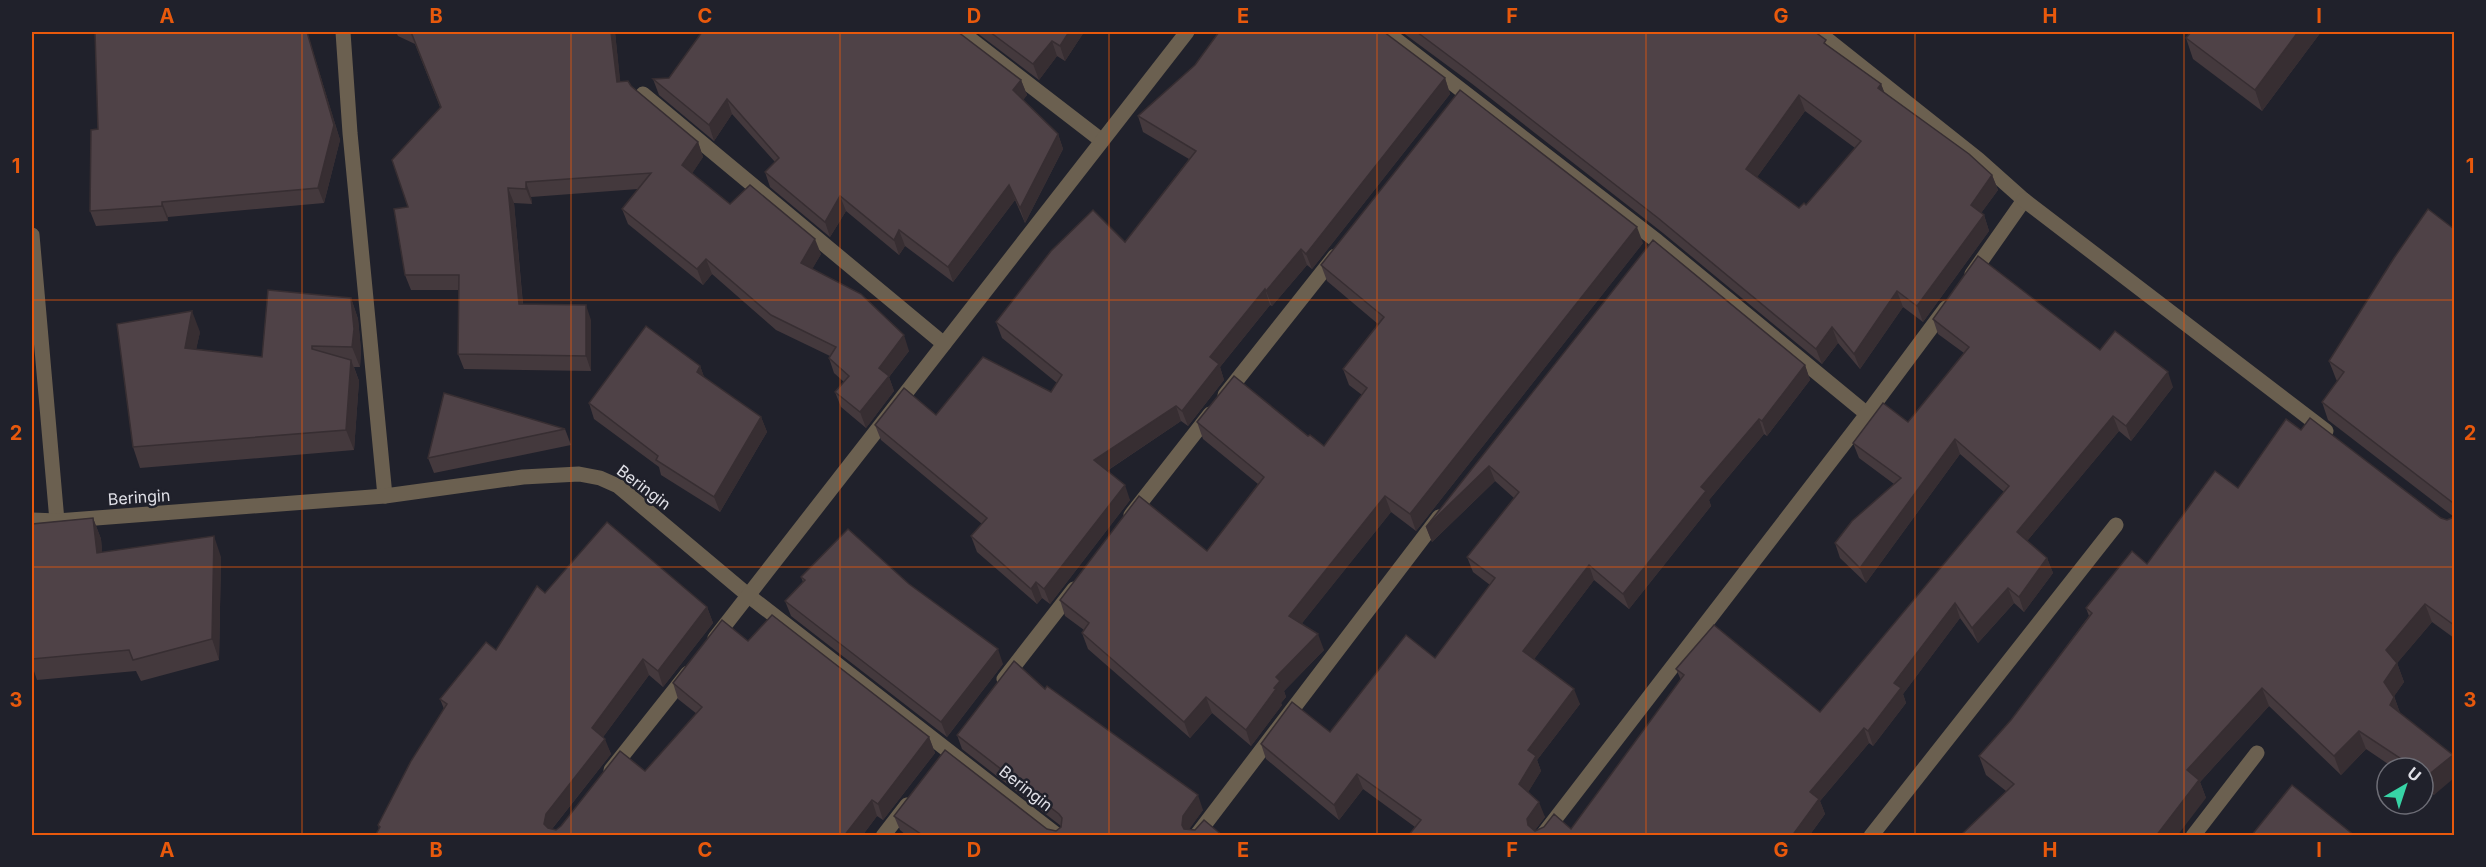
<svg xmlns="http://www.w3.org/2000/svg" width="2486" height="867" font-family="Inter,sans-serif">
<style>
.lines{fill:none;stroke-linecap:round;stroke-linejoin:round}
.street{stroke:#6b6050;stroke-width:15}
.wall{fill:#44393d;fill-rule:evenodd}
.shaded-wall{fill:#372e32}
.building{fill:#4f4247;stroke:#372e32;stroke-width:1.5;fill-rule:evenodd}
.grid{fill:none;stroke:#e8590c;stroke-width:1.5;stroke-opacity:0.55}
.labels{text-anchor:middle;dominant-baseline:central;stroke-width:5;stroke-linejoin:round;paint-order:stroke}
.street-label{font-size:16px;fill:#e0e0e7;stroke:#20212b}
.neatline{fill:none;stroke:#e8590c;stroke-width:2}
.grid-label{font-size:20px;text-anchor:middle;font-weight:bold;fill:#e8590c}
</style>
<rect width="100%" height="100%" fill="#20212b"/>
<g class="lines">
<g class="street">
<polyline points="343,32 350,133 385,496"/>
<polyline points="961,32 1101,140"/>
<polyline points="1386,32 1657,241 1867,414"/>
<polyline points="1818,32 1978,159 2024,200 1972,274"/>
<polyline points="643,94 944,344"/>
<polyline points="2024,200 2326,431"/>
<polyline points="32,235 57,521"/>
<polyline points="1225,395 1335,256"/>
<polyline points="1131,515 1210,414"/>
<polyline points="32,520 57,521 385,496 523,477 579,474 600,478 618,486 749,596 1058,836"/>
<polyline points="715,638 1187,32"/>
<polyline points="1004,679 1074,589"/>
<polyline points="611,770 688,673"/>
<polyline points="883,836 907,805"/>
<polyline points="1196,836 1439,517"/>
<polyline points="1542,836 1867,414 1946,308"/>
<polyline points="1871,836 2116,525"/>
<polyline points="2193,836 2257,753"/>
</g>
</g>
<g class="wall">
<polygon points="95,32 307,32 340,140 324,203 168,217 168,221 96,226 90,211 98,129"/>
<polygon points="396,32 615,32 620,82 631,86 698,142 703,157 692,173 730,204 821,254 812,269 909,351 889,377 894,391 866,428 841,407 835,392 844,382 834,373 829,358 830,356 776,330 712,274 703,285 628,224 622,209 638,189 531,197 532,204 514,203 523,304 591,320 591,371 464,369 458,354 459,290 411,290 405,275 408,207 440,107 415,44 398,36"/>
<polygon points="976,32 1084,32 1065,61 1057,56 1039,80"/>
<path d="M1402 32H1815L1828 46 1881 84 1884 92 1992 175 1998 190 1981 213 1984 215 1989 231 1923 322 1903 307 1860 369 1838 343 1822 364 1663 233 1471 83ZM1805 111 1855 148 1806 205 1799 208 1757 177Z"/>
<polygon points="2321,32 2262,111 2193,59 2186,38"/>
<polygon points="669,78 1021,80 1027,95 1023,100 1058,134 1063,149 1025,223 1015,200 953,282 905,246 899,255 846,211 830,237 770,187 765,172 775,162 732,114 714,141 659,95 653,79"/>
<polygon points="1445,78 1450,94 1312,269 1307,265 1272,306 1270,305 1220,367 1224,380 1188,426 1181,421 1107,471 1130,500 1050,604 1042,598 1037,604 977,552 971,536 982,524 881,440 875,425 936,415 1051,392 1057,383 1002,338 996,322 1125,242 1189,159 1143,132 1138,116"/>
<polygon points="2454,229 2454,638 2432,622 2397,663 2404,682 2394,696 2400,713 2453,755 2434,795 2423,787 2423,768 2394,768 2366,749 2341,775 2269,706 2200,782 2206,798 2006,791 1986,775 1979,756 2011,720 2089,616 2086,608 2147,564 2238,488 2301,430 2441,518 2447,520 2454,517 2328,420 2322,402 2337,381 2336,379 2329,361"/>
<polygon points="1653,240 1805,365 1810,380 1767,436 1764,434 1709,500 1711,506 1629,609 1594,580 1534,659 1580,704 1537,760 1541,771 1528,792 1545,817 1535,830 1571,829 1681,680 1676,669 1820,712 2004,492 1960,454 1866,583 1840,558 1835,543 1894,484 1859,458 1853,443 1908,422 1964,353 1938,334 1933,319 2100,350 2173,387 2131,441 2119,431 2027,541 2047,558 2053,573 2024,612 2014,603 1978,643 1960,618 1903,694 1906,703 1873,746 1869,743 1820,801 1825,814 1809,836 1408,836 1415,827 1363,789 1339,820 1266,759 1261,744 1330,732 1435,658 1490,585 1473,572 1467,557 1514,498 1495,481 1432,542 1426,527"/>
<polygon points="1643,243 1416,531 1391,512 1302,623 1324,650 1284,691 1286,697 1281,703 1282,705 1251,746 1212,713 1190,738 1088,649 1082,633 1084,630 1065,616 1060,600 1207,551 1258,484 1203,439 1197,422 1308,436 1324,446 1362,395 1349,385 1343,369 1378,324 1327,281 1321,265"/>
<polygon points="351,298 358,319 361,350 360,367 354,367 359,381 354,450 140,468 133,447 200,332 196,349 262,357"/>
<polygon points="700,366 704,377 761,417 767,432 720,512 661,475 659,467 594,419 589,403"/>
<polygon points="565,429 571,445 434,473 428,458"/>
<polygon points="93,518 101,539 102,552 221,557 219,660 141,681 136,671 37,680 32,665 32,524"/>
<polygon points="801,577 909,584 1003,664 947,737 791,616 785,601 803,582"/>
<polygon points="545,593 707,607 713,623 663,687 649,675 603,737 611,754 552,829 556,830 645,771 697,714 678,699 673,683 748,641 929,737 935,753 883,820 877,816 862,836 375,836 379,829 378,825 444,709 440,699 496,650"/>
<polygon points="1045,689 1203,810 1189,829 1223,836 907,836 900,830 894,816 1056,831 1061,827 1061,826 962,749 957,735"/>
</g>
<g class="shaded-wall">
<polygon points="307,32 340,140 324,203 318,188"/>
<polygon points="611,32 615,32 622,97 617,82"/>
<polygon points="1069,32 1084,32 1065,61 1060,46"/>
<polygon points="2298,32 2321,32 2262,111 2255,90"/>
<polygon points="1052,41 1057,56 1039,80 1033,64"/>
<polygon points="1445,78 1450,94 1312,269 1306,254"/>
<polygon points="1021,80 1027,95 1019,105 1013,90"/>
<polygon points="1881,84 1887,99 1878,88"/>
<polygon points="1799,95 1805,111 1752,184 1746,169"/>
<polygon points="727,99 732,114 714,141 709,125"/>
<polygon points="1058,134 1063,149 1025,223 1020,208"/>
<polygon points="698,142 703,157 688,180 682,165"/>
<polygon points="1992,175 1998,190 1976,220 1971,205"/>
<polygon points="526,182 531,197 532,204 526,189"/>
<polygon points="1009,185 1015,200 953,282 948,267"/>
<polygon points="508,188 514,203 524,319 519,304"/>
<polygon points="840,196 846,211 830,237 825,222"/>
<polygon points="162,202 168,217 168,221 162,206"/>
<polygon points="1984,215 1989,231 1923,322 1917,306"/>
<polygon points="1637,227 1643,243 1416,531 1410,514"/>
<polygon points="899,230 905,246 899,255 894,240"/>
<polygon points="815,239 821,254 807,278 801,263"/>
<polygon points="1301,249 1307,265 1272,306 1266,291"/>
<polygon points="706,259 712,274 703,285 697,269"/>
<polygon points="1265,289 1270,305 1220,367 1224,380 1188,426 1182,411 1210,357"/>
<polygon points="1897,291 1903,307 1860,369 1854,354"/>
<polygon points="351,298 358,319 361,350 360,367 352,347"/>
<polygon points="586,305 591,320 591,371 586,356"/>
<polygon points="192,311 200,332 192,369 185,348"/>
<polygon points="1832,327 1838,343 1822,364 1816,349"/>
<polygon points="904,335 909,351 889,377 894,391 866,428 860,412 879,368"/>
<polygon points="351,360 359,381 354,450 346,430"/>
<polygon points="1805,365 1810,380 1767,436 1762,421"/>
<polygon points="700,366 706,382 697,372"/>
<polygon points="2168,372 2173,387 2131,441 2126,426"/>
<polygon points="1176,406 1181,421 1099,476 1094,460"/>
<polygon points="2113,416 2119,431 2022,547 2017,532"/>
<polygon points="761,417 767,432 720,512 714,497"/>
<polygon points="1759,419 1764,434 1709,500 1711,506 1629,609 1623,594 1701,487"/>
<polygon points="1955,439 1960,454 1866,583 1860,568"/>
<polygon points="1489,466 1495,481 1432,542 1426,527"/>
<polygon points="1125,485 1130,500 1050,604 1044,589"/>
<polygon points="1385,496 1391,512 1295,632 1289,616"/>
<polygon points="93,518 101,539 104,574 97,553"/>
<polygon points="214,536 221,557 219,660 212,639"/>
<polygon points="2047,558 2053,573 2024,612 2019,597"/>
<polygon points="1589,565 1594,580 1529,666 1523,651"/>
<polygon points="1036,582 1042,598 1037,604 1031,589"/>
<polygon points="2008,588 2014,603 1978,643 1972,628"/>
<polygon points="1955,603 1960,618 1903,694 1906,703 1873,746 1868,731 1894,683"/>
<polygon points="2425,604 2432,622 2393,668 2386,650"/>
<polygon points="707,607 713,623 663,687 658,671"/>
<polygon points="1318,634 1324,650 1284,691 1286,697 1281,703 1282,705 1251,746 1246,730 1274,688 1276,677"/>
<polygon points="998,649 1003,664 947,737 941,722"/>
<polygon points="643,659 649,675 598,744 592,728"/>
<polygon points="2397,663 2404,682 2391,701 2384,682"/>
<polygon points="2262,688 2269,706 2200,782 2206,798 2177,836 2156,836 2187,770"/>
<polygon points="1574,689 1580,704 1537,760 1541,771 1524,799 1519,784 1528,750"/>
<polygon points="1206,697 1212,713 1190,738 1184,722"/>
<polygon points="2394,697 2401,715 2390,705"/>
<polygon points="1864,728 1869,743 1820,801 1825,814 1809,836 1792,836 1810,792"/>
<polygon points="2359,731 2366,749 2341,775 2334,756"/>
<polygon points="929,737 935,753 883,820 878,804"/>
<polygon points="605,739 611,754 551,830 550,836 544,824 546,814"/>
<polygon points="2453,755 2454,758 2454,778 2434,795 2427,776"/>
<polygon points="1357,774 1363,789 1339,820 1334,805"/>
<polygon points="1198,795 1203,810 1188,831 1187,836 1182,825 1183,816"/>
<polygon points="872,800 877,816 862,836 844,836"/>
<polygon points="1539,802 1545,817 1532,834 1528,825 1527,819"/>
</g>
<g class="building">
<polygon points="95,32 307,32 334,125 318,188 162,202 162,206 90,211 91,130 98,129"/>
<polygon points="411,32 611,32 617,82 628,81 631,86 698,142 682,165 730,204 750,185 815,239 801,263 861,294 904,335 879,368 889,376 860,412 835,392 849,376 829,358 836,347 771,315 706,259 697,269 622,209 651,173 526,182 526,189 508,188 519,304 586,305 586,356 458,354 459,275 405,275 394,209 408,207 392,160 441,107"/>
<polygon points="702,32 958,32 1021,80 1013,90 1058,134 1020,208 1009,185 948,267 899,230 894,240 840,196 825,222 765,172 779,158 727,99 709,125 653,79 669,78"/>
<polygon points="990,32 1069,32 1060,46 1052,41 1033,64"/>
<polygon points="1219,32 1384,32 1445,78 1306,254 1301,249 1266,291 1265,289 1210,357 1219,364 1182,411 1176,406 1094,460 1125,485 1044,589 1036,582 1031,589 971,536 987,518 875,425 904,388 936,415 983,357 1051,392 1062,375 996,322 1051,251 1093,210 1125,242 1196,151 1138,116 1195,65"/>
<path d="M1417 32H1815L1826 40 1824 43 1881 84 1878 88 1969 154 1992 175 1971 205 1984 215 1917 306 1897 291 1854 354 1832 327 1816 349 1658 218 1465 68ZM1799 95 1861 141 1806 205 1804 203 1799 208 1746 169Z"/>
<polygon points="2191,32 2298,32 2255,90 2186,38"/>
<polygon points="1460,90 1637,227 1410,514 1385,496 1289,616 1318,634 1276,677 1280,681 1274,688 1276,689 1246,730 1206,697 1184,722 1082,633 1089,623 1060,600 1139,496 1207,551 1264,477 1197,422 1234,376 1308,436 1310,435 1324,446 1367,388 1343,369 1384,317 1321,265"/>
<polygon points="2428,209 2454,229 2454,506 2453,503 2322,402 2344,372 2329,361 2394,258"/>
<polygon points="1653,240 1805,365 1762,421 1759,419 1701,487 1706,491 1623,594 1589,565 1523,651 1574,689 1528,750 1536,756 1519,784 1539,802 1527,819 1528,825 1535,831 1544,827 1554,814 1571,829 1684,675 1676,669 1714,625 1820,712 2009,486 1955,439 1860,568 1835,543 1852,521 1901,478 1853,443 1883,403 1908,422 1969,347 1933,319 1978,256 2100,350 2115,331 2168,372 2126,426 2113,416 2017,532 2047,558 2019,597 2008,588 1972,628 1955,603 1894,683 1901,688 1868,731 1864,728 1810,792 1819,799 1792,836 1408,836 1421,820 1357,774 1334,805 1261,744 1292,702 1330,732 1406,635 1435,658 1495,578 1467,557 1519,492 1489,466 1426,527"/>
<polygon points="268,290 351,298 354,329 352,347 312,346 312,349 351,360 346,430 133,447 117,324 192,311 185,348 262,357"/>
<polygon points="646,326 700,366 697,372 761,417 714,497 656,460 658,456 589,403"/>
<polygon points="444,393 565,429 428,458"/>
<polygon points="2310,418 2441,518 2447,520 2454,517 2454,625 2425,604 2386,650 2397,663 2384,682 2394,697 2390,705 2453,755 2427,776 2423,773 2423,768 2415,768 2359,731 2334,756 2262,688 2187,770 2199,780 2156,836 1960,836 2014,784 1979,756 2011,720 2092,613 2086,608 2132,551 2147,564 2215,471 2238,488 2286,419 2301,430"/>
<polygon points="93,518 97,553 214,536 212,639 133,660 129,650 32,659 32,524"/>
<polygon points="607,522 707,607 658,671 643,659 592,728 605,739 546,814 544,824 548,828 556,830 561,826 620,751 645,771 702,707 673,683 722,620 748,641 772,615 929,737 878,804 872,800 844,836 375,836 380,827 378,825 411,761 447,704 440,699 486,642 496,650 537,586 545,593"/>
<polygon points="848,529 909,584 998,649 941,722 785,601 805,580 801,577"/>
<polygon points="1014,661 1045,689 1047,686 1198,795 1183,816 1182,825 1184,829 1195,830 1204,820 1223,836 924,836 894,816 945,750 1047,829 1056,831 1061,827 1062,818 1059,814 957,735"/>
<polygon points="2292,785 2355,836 2251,836"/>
</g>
<path class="grid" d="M302 32V836M571 32V836M840 32V836M1109 32V836M1377 32V836M1646 32V836M1915 32V836M2184 32V836M32 300H2454M32 567H2454"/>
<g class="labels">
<g class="street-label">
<text transform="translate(644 487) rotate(37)">Beringin</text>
<text transform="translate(139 497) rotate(-4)">Beringin</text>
<text transform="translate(1026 788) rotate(38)">Beringin</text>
</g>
</g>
<rect width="2486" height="867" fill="none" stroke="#20212b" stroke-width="66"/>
<g transform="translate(2405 786) rotate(39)"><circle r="28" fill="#20212b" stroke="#6d6d76" stroke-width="1.5"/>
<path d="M0-4.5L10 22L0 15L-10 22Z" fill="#37d4a6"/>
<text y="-9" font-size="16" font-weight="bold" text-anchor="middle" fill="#e0e0e7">U</text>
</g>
<rect x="33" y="33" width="2420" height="801" class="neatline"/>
<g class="grid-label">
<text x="167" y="23">A</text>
<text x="436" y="23">B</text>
<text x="705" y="23">C</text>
<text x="974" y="23">D</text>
<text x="1243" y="23">E</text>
<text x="1512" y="23">F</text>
<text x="1781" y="23">G</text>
<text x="2050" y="23">H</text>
<text x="2319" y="23">I</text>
<text x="16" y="173">1</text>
<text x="2470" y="173">1</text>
<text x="16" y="440">2</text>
<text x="2470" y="440">2</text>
<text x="16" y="707">3</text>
<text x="2470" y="707">3</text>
<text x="167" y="857">A</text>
<text x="436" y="857">B</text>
<text x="705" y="857">C</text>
<text x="974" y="857">D</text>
<text x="1243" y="857">E</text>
<text x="1512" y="857">F</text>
<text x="1781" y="857">G</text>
<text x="2050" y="857">H</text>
<text x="2319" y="857">I</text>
</g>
</svg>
